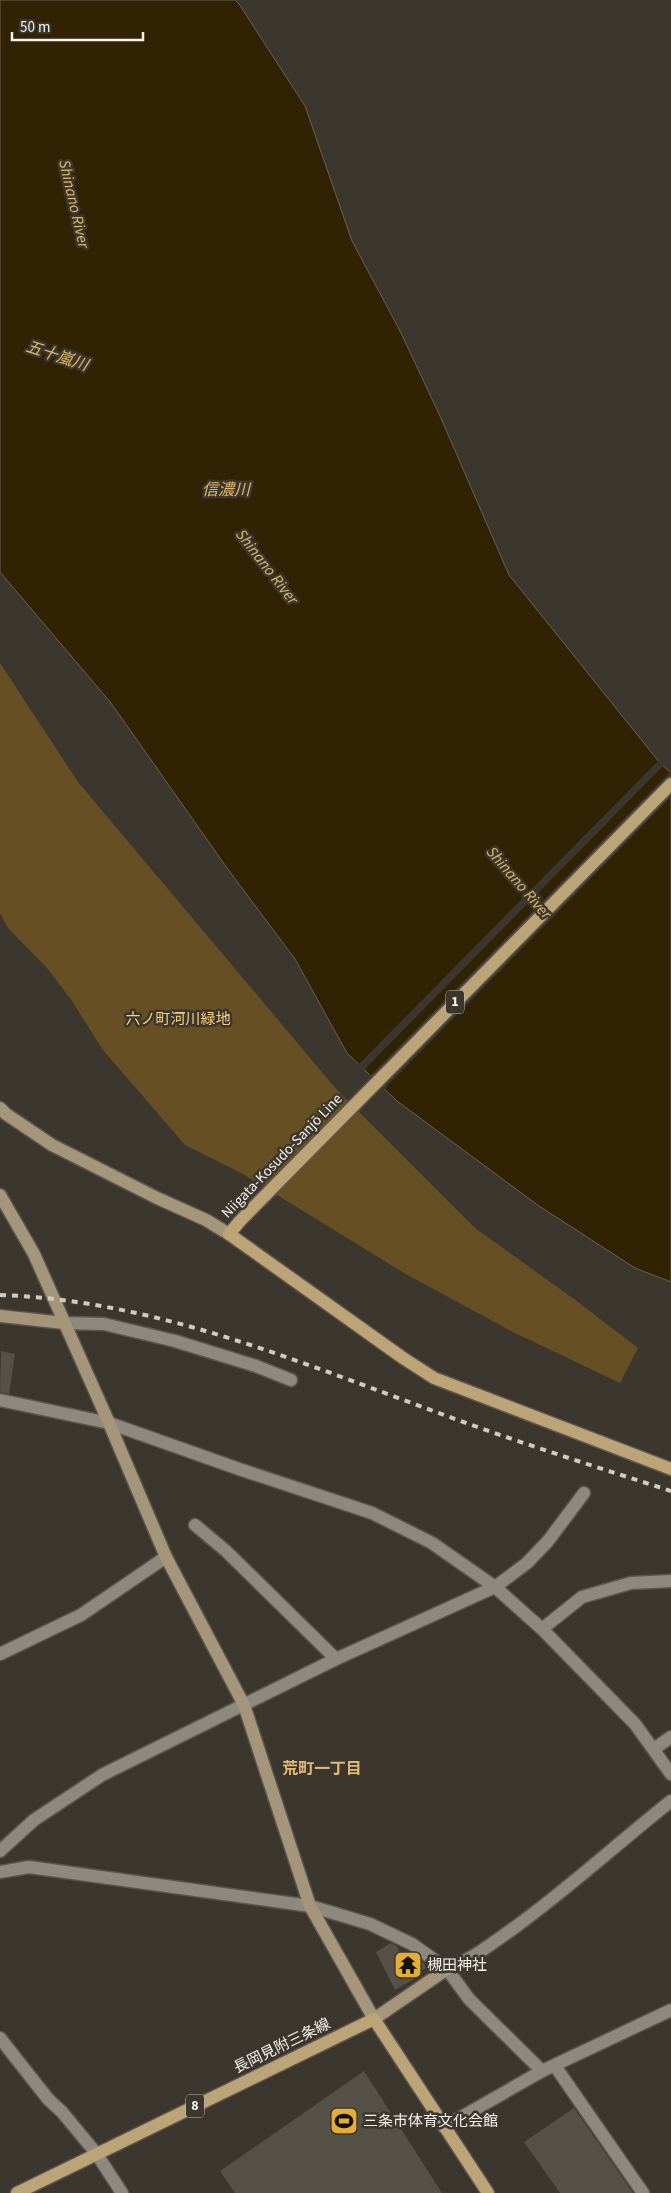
<svg xmlns="http://www.w3.org/2000/svg" width="671" height="2193" font-family="'Source Sans 3','Noto Sans JP',sans-serif">
<style>
.green{fill:#665023}
.water{fill:#312204;stroke:#6c604a}
.pier{fill:#3c372e}
.building{fill:#565147}
.lines{fill:none;stroke-linecap:round;stroke-linejoin:round}
.street-casing{stroke:#5a554e;stroke-width:15}
.secondary-casing{stroke:#5a554e;stroke-width:15}
.primary-casing{stroke:#5a554e;stroke-width:15}
.street{stroke:#8e887e;stroke-width:12}
.secondary{stroke:#a5967a;stroke-width:12}
.primary{stroke:#bca477;stroke-width:12}
.rail{stroke:#cfccc5;stroke-width:4;stroke-dasharray:6 6;stroke-linecap:butt}
.labels{text-anchor:middle;dominant-baseline:central;stroke-width:5;stroke-linejoin:round;paint-order:stroke}
.shield{fill:#3c372e;stroke:#bebab3;stroke-width:1}
.shield-label{font-size:14px;font-weight:bold;fill:#f5f2ec}
.park-label{font-size:15px;fill:#facf7b;stroke:#3c372e}
.street-label{font-size:15px;fill:#f5f2ec;stroke:#3c372e}
.poi-label{font-size:15px;fill:#f5f2ec;stroke:#3c372e;text-anchor:start}
.water-label{font-size:16px;font-style:italic;fill:#e5ba67;stroke:#3c372e}
.neighbourhood-label{font-size:16px;font-weight:bold;fill:#e0ba73;stroke:#3c372e}
</style>
<rect width="100%" height="100%" fill="#3c372e"/>
<polygon class="green" points="0,663 78,782 337,1090 475,1228 574,1299 638,1348 620,1383 513,1332 404,1273 243,1174 185,1145 103,1050 70,998 47,968 8,928 0,913"/>
<polygon class="water" points="0,0 235,0 239,4 305,106 352,241 399,329 440,416 509,575 660,763 671,773 671,1282 635,1268 539,1206 397,1101 347,1053 295,959 227,868 111,703 0,572"/>
<g class="pier">
<polygon points="660,759 665,764 363,1071 358,1065"/>
<polygon points="671,771 671,797 383,1090 369,1077"/>
</g>
<g class="building">
<polygon points="1,1351 15,1354 9,1394 0,1392"/>
<polygon points="391,1943 397,1946 400,1953 405,1951 408,1959 414,1956 423,1962 426,1968 412,1975 414,1979 395,1990 376,1952"/>
<polygon points="364,2071 442,2193 235,2193 220,2171"/>
<polygon points="574,2108 633,2193 560,2193 524,2142"/>
</g>
<g class="lines">
<defs>
<g id="street">
<polyline points="64,1323 104,1324 175,1341 256,1366 291,1380"/>
<polyline points="0,1400 109,1423 239,1469 372,1513 432,1543 495,1587 542,1629 635,1724 671,1774"/>
<polyline points="195,1525 226,1551 336,1659"/>
<polyline points="542,1629 582,1597 631,1583 671,1581"/>
<polyline points="0,1654 81,1615 166,1557"/>
<polyline points="654,1749 671,1737"/>
<polyline points="0,1851 34,1820 102,1775 336,1659 495,1587 527,1563 548,1541 584,1493"/>
<polyline points="0,1872 29,1867 310,1906 370,1924 412,1944 447,1969 469,1999 542,2071 671,2010"/>
<path d="M447 1969C473 1959 491 1944 514 1928 569 1888 618 1843 671 1801"/>
<polyline points="0,2038 48,2099 62,2112 96,2153 122,2193"/>
<polyline points="555,2066 643,2193"/>
<polyline points="444,2127 542,2071"/>
</g>
<g id="secondary">
<polyline points="0,1108 6,1114 52,1145 157,1198 206,1220 229,1234"/>
<polyline points="0,1195 34,1254 109,1423 166,1557 244,1705 310,1906 374,2019 447,1969"/>
<polyline points="0,1316 64,1323"/>
</g>
<g id="primary">
<polyline points="671,784 240,1221 229,1234 403,1358 434,1378 671,1469"/>
<polyline points="17,2193 374,2019 488,2193"/>
</g>
</defs>
<use href="#street" class="street-casing"/>
<use href="#secondary" class="secondary-casing"/>
<use href="#primary" class="primary-casing"/>
<use href="#street" class="street"/>
<use href="#secondary" class="secondary"/>
<use href="#primary" class="primary"/>
<path class="rail" d="M0 1295C150 1300 289 1358 428 1409 508 1439 590 1465 671 1491"/>
</g>
<defs>
<symbol id="temple-square" viewBox="-11 -11 22 22"><rect x="-9" y="-9" width="18" height="18" rx="4" fill="#e4ad35" stroke="#3c372e"/><path d="M0-6L5-2H3V0L6.5 2.5H4V6H1.5V3h-3V6H-4V2.5H-6.5L-3 0V-2H-5Z" fill="#111"/></symbol>
<symbol id="stadium-square" viewBox="-11 -11 22 22"><rect x="-9" y="-9" width="18" height="18" rx="4" fill="#e4ad35" stroke="#3c372e"/><path d="M0-5a6.5 5 0 1 0 0 10a6.5 5 0 1 0 0-10ZM-3.5-1.8h7v3.6h-7Z" fill="#111"/></symbol>
</defs>
<g fill-rule="evenodd">
<use href="#temple-square" x="392" y="1949" width="32" height="32"/>
<use href="#stadium-square" x="328" y="2105" width="32" height="32"/>
</g>
<g class="labels">
<g class="shield">
<rect x="446" y="990.5" width="18" height="23" rx="4"/>
<rect x="186" y="2094.5" width="18" height="23" rx="4"/>
</g>
<g class="shield-label">
<text x="455" y="1002">1</text>
<text x="195" y="2106">8</text>
</g>
<g class="park-label">
<text x="178" y="1019">六ノ町河川緑地</text>
</g>
<g class="street-label">
<text transform="translate(282 1156) rotate(-46)">Niigata-Kosudo-Sanjō Line</text>
<text transform="translate(282 2046) rotate(-26)">長岡見附三条線</text>
</g>
<g class="poi-label">
<text x="427" y="1965">槻田神社</text>
<text x="363" y="2121">三条市体育文化会館</text>
</g>
<g class="water-label">
<text transform="translate(74 204) rotate(77)">Shinano River</text>
<text transform="translate(57 356) rotate(18)">五十嵐川</text>
<text x="226" y="490">信濃川</text>
<text transform="translate(267 567) rotate(52)">Shinano River</text>
<text transform="translate(519 883) rotate(49)">Shinano River</text>
</g>
<g class="neighbourhood-label">
<text x="322" y="1769">荒町一丁目</text>
</g>
</g>
<path d="M12 32v8h131v-8" fill="none" stroke="#f5f2ec" stroke-width="2.5"/>
<text x="20" y="32" font-size="15" fill="#f5f2ec" stroke="#3c372e" stroke-width="4" paint-order="stroke">50 m</text>
</svg>
